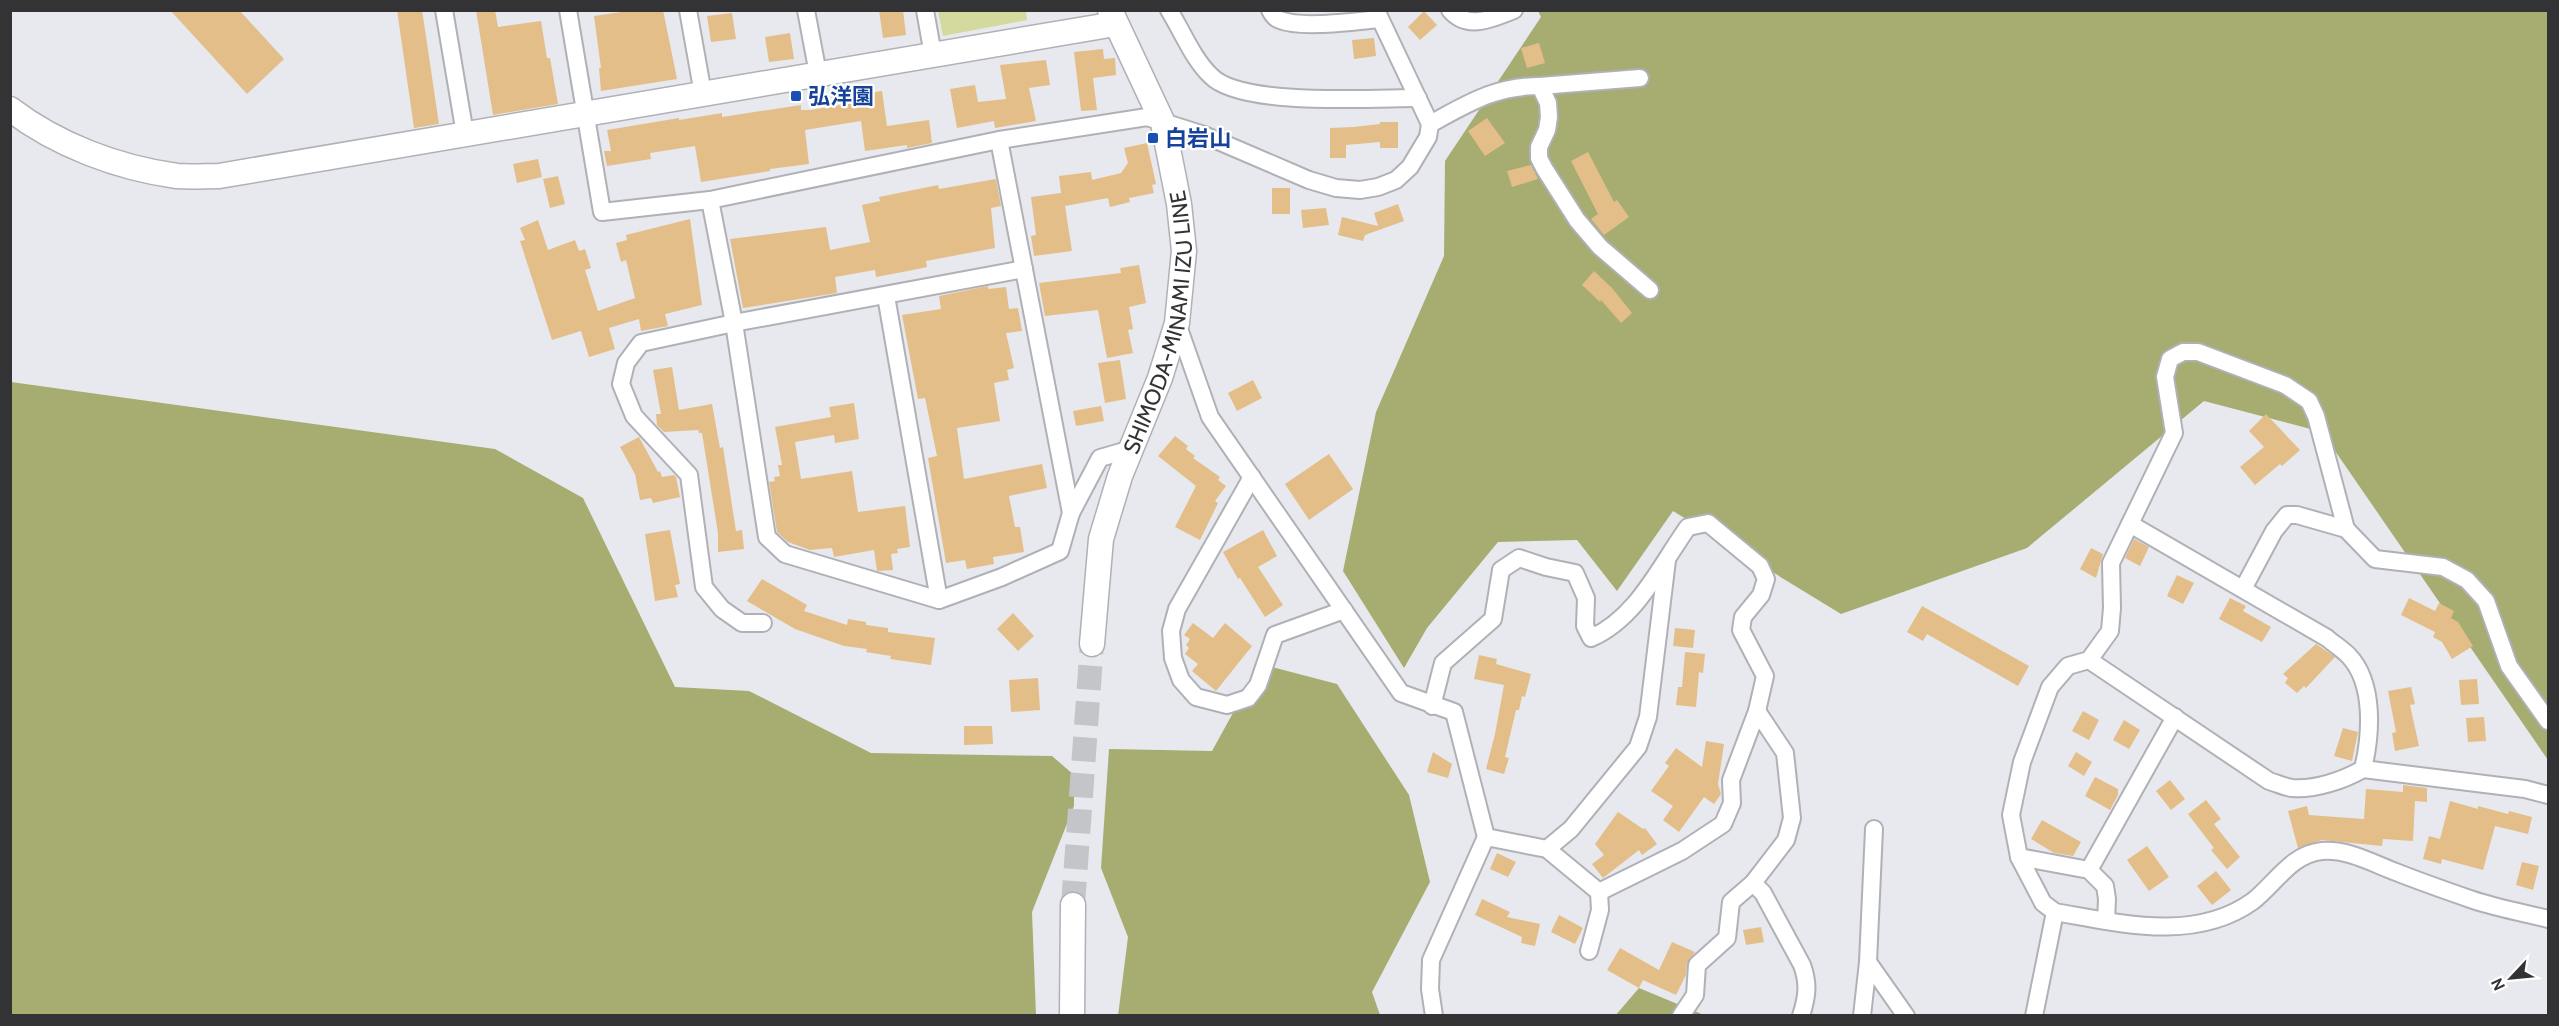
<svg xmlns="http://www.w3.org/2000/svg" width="2559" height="1026" font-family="Cabin,'Noto Sans JP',sans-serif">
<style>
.green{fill:#d4da9d}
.forest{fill:#a7ac71}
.building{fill:#e3be89}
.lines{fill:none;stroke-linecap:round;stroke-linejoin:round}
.secondary-tunnel{stroke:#c3c5c9;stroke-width:24;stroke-dasharray:24 12;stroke-linecap:butt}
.street-casing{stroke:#b0b1b6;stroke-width:20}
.secondary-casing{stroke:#b0b1b6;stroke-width:27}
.street{stroke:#fff;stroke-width:16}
.secondary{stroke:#fff;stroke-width:24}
.transit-dot{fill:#1a4fb4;stroke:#fff;stroke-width:2}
.labels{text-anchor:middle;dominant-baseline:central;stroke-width:4.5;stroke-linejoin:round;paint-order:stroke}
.transit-label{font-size:22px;font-weight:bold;fill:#164399;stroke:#fff;text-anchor:start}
.street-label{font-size:22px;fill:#333335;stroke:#fff}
</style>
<rect width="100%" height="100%" fill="#e7e9ee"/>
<polygon class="green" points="938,11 1026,11 1027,20 943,36"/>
<g class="forest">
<polygon points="1538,11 2548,11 2548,760 2322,432 2204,401 2027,548 1841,614 1673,511 1617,591 1577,540 1498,542 1427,628 1404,668 1343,571 1376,412 1444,256 1445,161 1541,17"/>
<polygon points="11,382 495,449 583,498 675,687 749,691 871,753 1052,756 1074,775 1074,806 1032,912 1036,1015 11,1015"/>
<polygon points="1260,664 1337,684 1409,795 1430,882 1372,992 1380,1015 1118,1016 1128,937 1101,868 1109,749 1212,751"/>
<polygon points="1639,988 1704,1015 1615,1016"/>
</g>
<g class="building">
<polygon points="170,10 239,10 284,59 247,94"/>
<polygon points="397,10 422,10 439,124 414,128"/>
<polygon points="476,10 495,10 498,27 541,21 547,58 550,58 558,104 493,115"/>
<polygon points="635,10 663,10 677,79 601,91 599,68 601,68 594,16"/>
<polygon points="879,10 903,10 906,35 883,38"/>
<polygon points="1424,11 1437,25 1420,40 1408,27"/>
<polygon points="732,13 736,39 711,42 707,16"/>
<polygon points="790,33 794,59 769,62 765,37"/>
<polygon points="1374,38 1376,56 1354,59 1352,40"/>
<polygon points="1539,43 1545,63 1527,68 1521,48"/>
<polygon points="1103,49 1104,59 1115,58 1116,75 1093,78 1097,110 1081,111 1074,52"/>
<polygon points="1046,60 1050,85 1029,88 1036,121 995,128 994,121 957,128 950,89 975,85 978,102 1006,99 1000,65"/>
<polygon points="882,91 887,126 929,120 932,143 907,148 907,145 865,151 861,121 805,130 809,164 770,169 770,171 701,182 695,146 650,153 651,159 607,166 604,151 611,151 607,130 679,118 679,120 722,113 722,117 801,105 801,110 811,110 858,102 857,95"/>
<polygon points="1487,118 1505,143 1485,156 1468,131"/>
<polygon points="1380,122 1398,122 1398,148 1380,148 1380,142 1346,145 1346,158 1330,158 1330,128 1354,127 1380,124"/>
<polygon points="1147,143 1156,184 1152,185 1154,193 1129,198 1130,202 1110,207 1108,198 1065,206 1072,251 1034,256 1031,236 1036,235 1031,197 1061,193 1059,176 1091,172 1092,180 1121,173 1128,163 1124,148"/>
<polygon points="1588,152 1614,202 1617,200 1629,217 1604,235 1591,219 1598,214 1571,161"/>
<polygon points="538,159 542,177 517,183 513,164"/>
<polygon points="1531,165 1538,179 1512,187 1507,171"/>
<polygon points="558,176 565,204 550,208 543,179"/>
<polygon points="996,179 1001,206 991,208 995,248 926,261 927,267 918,269 876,277 875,270 835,277 837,293 743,308 730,239 826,227 830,250 870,242 862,205 880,201 879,197 938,185 939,189"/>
<rect x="1272" y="188" width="18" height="26"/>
<polygon points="1398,204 1404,221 1365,235 1363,241 1338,235 1342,217 1378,226 1374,213"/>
<polygon points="1326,208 1329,225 1303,228 1301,210"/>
<polygon points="690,219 702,305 665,314 668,326 641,331 639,319 609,328 615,349 589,357 581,331 552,340 520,241 525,240 520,228 538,220 548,250 575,240 579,251 585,249 591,268 585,270 598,311 635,298 626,260 621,262 616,243 627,240 626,235"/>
<polygon points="1139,265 1146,303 1129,307 1133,329 1128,330 1133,353 1107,358 1098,310 1045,316 1039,283 1121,273 1120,268"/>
<polygon points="1594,271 1612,288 1632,313 1621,323 1601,300 1600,302 1582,285"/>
<polygon points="988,286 988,289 1006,287 1009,309 1018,308 1022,331 1006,333 1014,368 1007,370 1009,380 994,383 1000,421 957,428 964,479 1042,464 1047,488 1009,496 1015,527 1020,527 1024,552 993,557 994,564 967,569 965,560 946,563 928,458 937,456 925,398 918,399 902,315 941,309 939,296"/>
<polygon points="1120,360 1126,399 1105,403 1098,363"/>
<polygon points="672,367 679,410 712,404 720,448 723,447 736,531 742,530 744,549 718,552 718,533 702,433 699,433 698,430 664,432 657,425 656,414 661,414 653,370"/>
<polygon points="1253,380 1262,398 1237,411 1228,393"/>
<polygon points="854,403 859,439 835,443 834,435 795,442 801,479 852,471 858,512 905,506 910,547 897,549 898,553 891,554 893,570 877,571 874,550 834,557 832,548 810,550 788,542 777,532 769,482 775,481 774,477 780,476 778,465 782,465 775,427 831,417 829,407"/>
<polygon points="1101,406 1104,421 1076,426 1073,411"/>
<polygon points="2266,414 2300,450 2282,466 2280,464 2255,485 2240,467 2264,447 2249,431"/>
<polygon points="1175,436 1188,446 1186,449 1195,456 1193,458 1220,477 1218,480 1226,486 1215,501 1218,503 1200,540 1175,527 1196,486 1158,456"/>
<polygon points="639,437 658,472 660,471 662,477 674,475 676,477 680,497 653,503 651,498 640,500 635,474 620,447"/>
<polygon points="1329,454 1353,489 1309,520 1285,484"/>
<polygon points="670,530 680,584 675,585 678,597 655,601 645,534"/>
<polygon points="1263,530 1277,556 1258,567 1283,605 1265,617 1240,578 1238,579 1223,552"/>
<polygon points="2134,539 2149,547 2140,566 2125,558"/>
<polygon points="2091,548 2103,554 2096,578 2080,569"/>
<polygon points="2177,575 2194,583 2183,604 2167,596"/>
<polygon points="762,579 807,605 804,611 847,625 848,619 866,622 866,625 888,628 888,632 935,638 931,665 890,659 891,656 866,652 867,649 844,646 795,629 747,601"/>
<polygon points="2230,598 2246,606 2243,611 2271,627 2262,642 2219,619"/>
<polygon points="2409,598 2435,611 2439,603 2454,611 2451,618 2458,622 2473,646 2452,659 2442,642 2433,637 2435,632 2401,615"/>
<polygon points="1922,606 2029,666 2018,686 1927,634 1923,641 1907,632"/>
<polygon points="1013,613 1034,636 1018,651 997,629"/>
<polygon points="1193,623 1213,638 1225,623 1252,646 1216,691 1192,671 1198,664 1185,654 1189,648 1186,645 1190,639 1184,635"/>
<polygon points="1675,628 1695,630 1693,648 1673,646"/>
<polygon points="2316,644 2335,657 2306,688 2304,686 2297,693 2285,683 2288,678 2283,674"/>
<polygon points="1685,652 1705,654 1703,673 1699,672 1696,707 1676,705 1678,687 1682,687"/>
<polygon points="1479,655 1497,659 1496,664 1531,674 1525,697 1522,696 1519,710 1516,710 1505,757 1509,758 1504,774 1486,769 1495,734 1504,685 1474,679"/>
<polygon points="1038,678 1040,710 1011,712 1009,680"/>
<polygon points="2477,679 2479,704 2461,705 2459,680"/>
<polygon points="2411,687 2415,704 2410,705 2419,746 2395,751 2392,733 2396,732 2388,691"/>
<polygon points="2083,711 2099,720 2089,740 2072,731"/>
<polygon points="2484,717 2486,741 2468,742 2466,718"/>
<polygon points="2124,720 2140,730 2129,749 2113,740"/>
<polygon points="964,726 992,726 993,744 964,745"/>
<polygon points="2343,728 2358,732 2352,761 2334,756"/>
<polygon points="1706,741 1724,744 1718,784 1721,794 1714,804 1704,797 1679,832 1663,820 1673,806 1651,791 1669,766 1665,763 1676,748 1702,767"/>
<polygon points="1433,752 1452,764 1448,778 1427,772"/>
<polygon points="2076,752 2092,762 2084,776 2068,766"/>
<polygon points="2095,777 2118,789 2118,795 2110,810 2085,796"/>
<polygon points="2170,780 2185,799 2171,810 2156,791"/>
<polygon points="2403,785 2427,788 2427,802 2415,801 2413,841 2383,839 2382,846 2322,840 2298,848 2288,811 2307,806 2309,815 2364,819 2366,789 2403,792"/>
<polygon points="2206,800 2221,819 2214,824 2240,857 2227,869 2211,850 2214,848 2188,814"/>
<polygon points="2450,801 2478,809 2478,806 2508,814 2509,811 2532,817 2528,834 2495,826 2483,870 2442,859 2441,864 2423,859 2429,836 2440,839"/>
<polygon points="1618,812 1643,829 1645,828 1657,844 1642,855 1639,850 1603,878 1592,864 1604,855 1595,844"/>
<polygon points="2042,820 2081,842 2073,856 2054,853 2031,839"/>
<polygon points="2147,846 2169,877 2149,891 2127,860"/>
<polygon points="1497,853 1516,862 1508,877 1490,869"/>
<polygon points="2522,862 2539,866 2533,890 2516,885"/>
<polygon points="2216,871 2231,890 2212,905 2197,886"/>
<polygon points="1482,899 1510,912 1507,917 1540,924 1535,946 1521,943 1522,937 1475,915"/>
<polygon points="1559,915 1583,928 1575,944 1551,932"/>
<polygon points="1761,927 1764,942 1746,945 1743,930"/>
<polygon points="1672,942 1695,952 1687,963 1686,975 1676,995 1643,980 1639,988 1607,970 1620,948 1659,970"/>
</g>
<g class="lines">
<polyline class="secondary-tunnel" points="1073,905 1092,644"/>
<defs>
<g id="street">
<polyline points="444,10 465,134"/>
<polyline points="568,10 602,212 710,200 999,140 1147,117 1204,135 1309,180 1336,188 1360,190 1378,187 1396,180 1410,167 1428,137 1430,124 1376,10"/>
<polyline points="688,10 703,94"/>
<polyline points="806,10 818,74"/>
<polyline points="925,10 933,55"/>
<path d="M1169 10C1182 31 1193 59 1211 76 1241 107 1372 98 1418 98"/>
<path d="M1270 10C1272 14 1276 19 1280 20 1302 29 1356 21 1380 19"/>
<path d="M1450 10C1468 31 1493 18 1514 10"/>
<polyline points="1540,86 1640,78"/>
<path d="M1430 124C1469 103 1495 86 1540 86L1548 103 1549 117 1547 130 1539 147V158L1544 168 1577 220 1600 247 1650 290"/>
<polyline points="710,200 734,323 767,537 785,554 939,600 1002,577 1060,551 1071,513 999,140"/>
<polyline points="886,296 939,600"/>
<polyline points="1177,323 1210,417 1401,693 1454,712 1486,837 1431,960 1430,989 1434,1016"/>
<polyline points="1252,477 1177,609 1171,631 1173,658 1181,680 1196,697 1227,705 1248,698 1258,685 1275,635 1344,610"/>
<polyline points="1071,513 1100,458 1131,449"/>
<path d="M2130 524 2327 638C2334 644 2342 649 2349 656 2375 684 2371 735 2363 769"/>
<polyline points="2243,589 2274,531 2287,515 2297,515 2346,529"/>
<polyline points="763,623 742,623 722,609 704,587 689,475 634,416 621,384 626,363 641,343 734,323 1024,269"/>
<path d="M2089 660 2269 781C2276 783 2285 787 2292 788 2315 790 2344 780 2363 769L2525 789 2548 795"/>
<path d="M1432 706 1443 663 1493 619 1501 570 1519 558 1546 567 1575 573 1586 598 1585 626 1591 638C1637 618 1660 566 1688 527L1708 523 1760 566 1766 579 1761 595 1743 617 1741 630 1765 676 1757 711 1731 780 1732 803 1723 824 1682 851 1599 892"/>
<path d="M2548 721 2509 666 2486 601 2467 580 2443 567 2375 559 2346 529 2316 416 2309 401 2285 385 2198 352H2183L2170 359 2165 377 2174 433 2111 563 2112 608 2110 631 2089 660 2068 666 2050 687 2022 762 2011 815 2019 857 2043 903 2055 912C2119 923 2195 943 2253 901 2275 884 2291 854 2322 851 2348 849 2372 863 2396 872 2421 882 2447 891 2473 900 2497 908 2524 913 2548 919"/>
<polyline points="1486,837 1547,849 1599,892 1600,910 1589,951"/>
<polyline points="1547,849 1571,829 1638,747 1648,717 1667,560"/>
<polyline points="2019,857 2089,870 2105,886 2107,899 2106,921"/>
<polyline points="2089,870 2175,717"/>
<path d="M1753 883 1763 893 1802 965C1809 984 1807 997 1801 1016"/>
<polyline points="1868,962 1906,1016"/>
<polyline points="1681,1016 1695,995 1697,965 1727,938 1731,902 1753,883 1786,840 1792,818 1785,753 1757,711"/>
<polyline points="1862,1016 1868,962 1874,829"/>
<polyline points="2034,1016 2055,912"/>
</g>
<g id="secondary">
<path d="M10 109C57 145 118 168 177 176 191 177 205 176 219 176L1115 24"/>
<path id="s1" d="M1092 644 1101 539 1120 476 1160 378 1177 323 1184 251 1179 204 1163 123 1110 10"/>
<polyline points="1072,1016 1073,905"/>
</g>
</defs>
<use href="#street" class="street-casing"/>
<use href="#secondary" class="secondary-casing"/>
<use href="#street" class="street"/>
<use href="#secondary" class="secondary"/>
</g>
<g class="transit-dot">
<rect x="790" y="90" width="12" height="12" rx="3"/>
<rect x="1147" y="132" width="12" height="12" rx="3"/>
</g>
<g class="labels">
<g class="transit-label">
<text x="808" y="96">弘洋園</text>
<text x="1165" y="138">白岩山</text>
</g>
<g class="street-label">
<text stroke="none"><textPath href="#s1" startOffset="332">SHIMODA-MINAMI IZU LINE</textPath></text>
</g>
</g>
<rect width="2559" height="1026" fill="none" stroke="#333335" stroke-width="24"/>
<g transform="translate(2511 978) rotate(244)" stroke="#ffffff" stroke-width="4.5" paint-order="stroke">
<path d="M0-4.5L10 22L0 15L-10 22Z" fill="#333335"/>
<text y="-9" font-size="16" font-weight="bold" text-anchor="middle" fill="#333335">N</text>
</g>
</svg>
